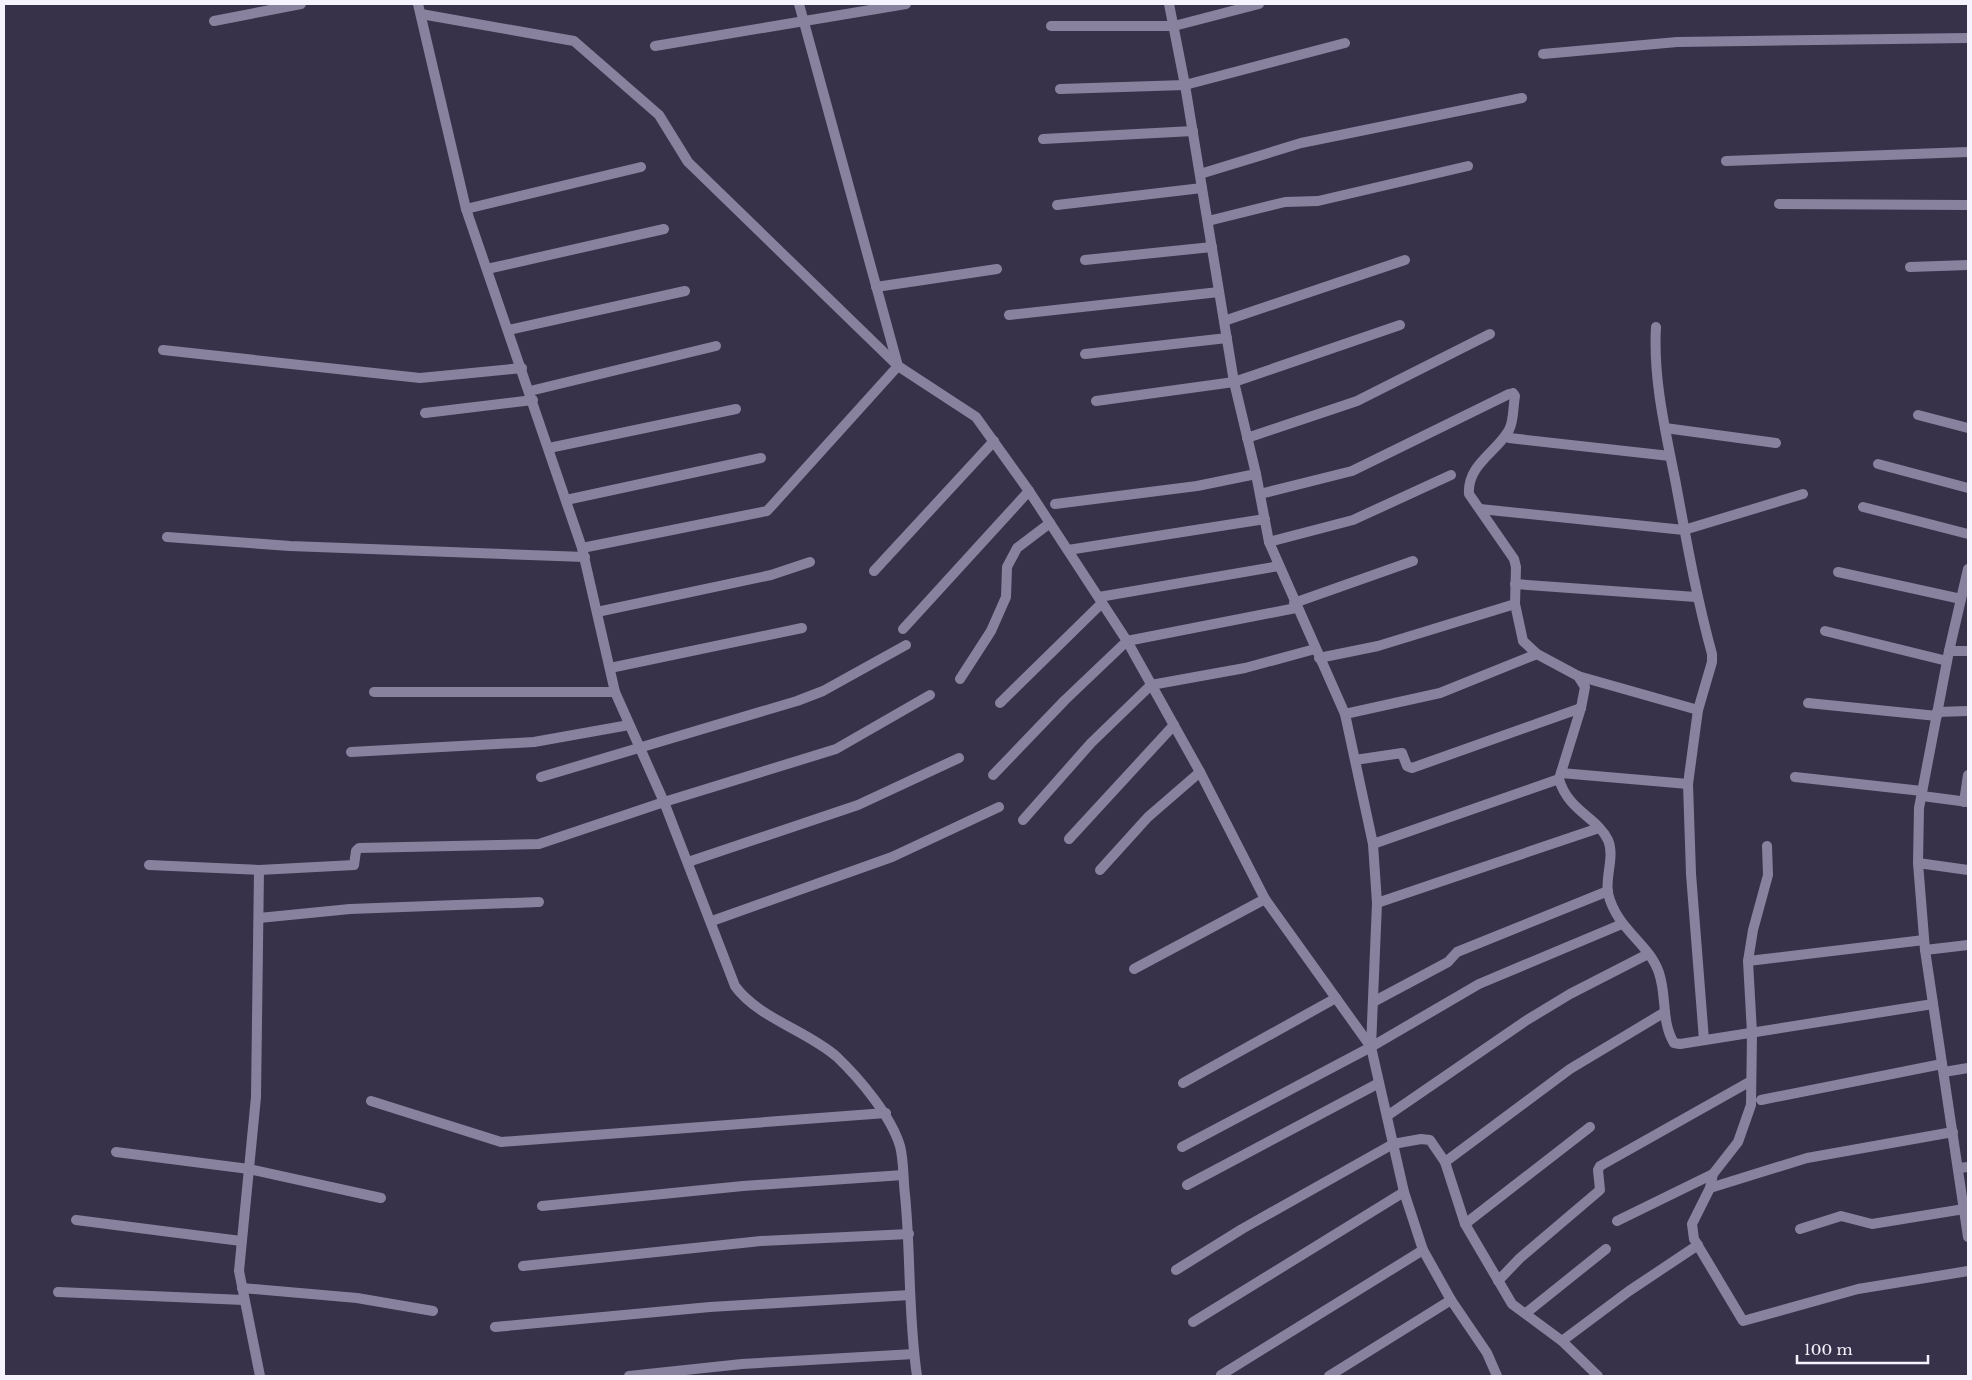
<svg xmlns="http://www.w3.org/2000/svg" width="1972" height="1380" font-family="'Libre Baskerville',serif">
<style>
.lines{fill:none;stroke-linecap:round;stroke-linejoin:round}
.street{stroke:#89829f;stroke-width:10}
</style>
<rect width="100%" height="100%" fill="#38314a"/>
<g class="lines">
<g class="street">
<path d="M418 4 466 209 582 548 615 692 664 802 735 986C758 1018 808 1031 837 1057 860 1079 891 1116 900 1146 904 1161 903 1179 905 1195 911 1255 908 1316 917 1376"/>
<polyline points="1169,4 1185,85 1234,382 1256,474 1269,542 1345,714 1373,844 1377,903 1371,1047 1404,1192 1423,1250 1451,1300 1487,1353 1497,1376"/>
<polyline points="421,14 574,41 659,115 688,162 898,366 976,417 1029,491 1127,641 1200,772 1265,899 1371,1047"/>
<polyline points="214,21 301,4"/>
<polyline points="1051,26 1174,26 1259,4"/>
<polyline points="655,46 906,4"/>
<polyline points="1543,54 1677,42 1968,38"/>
<polyline points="1060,89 1185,85 1345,43"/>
<polyline points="1043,139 1193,131"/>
<polyline points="1726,161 1968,152"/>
<polyline points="1200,174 1301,143 1522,98"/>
<polyline points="1779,204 1968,205"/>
<polyline points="1057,205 1202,188"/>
<polyline points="466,209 641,167"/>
<polyline points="1208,221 1285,202 1318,201 1468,166"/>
<polyline points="1085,260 1212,247"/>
<polyline points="1910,267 1968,265"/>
<polyline points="487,269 664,229"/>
<polyline points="876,287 997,269"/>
<polyline points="1009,315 1219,292"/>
<polyline points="1224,321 1405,260"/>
<path d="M1656 327C1653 378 1665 429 1675 479 1686 538 1696 596 1712 654V662L1698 710 1688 784 1691 874 1704 1040"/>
<polyline points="508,330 685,291"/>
<polyline points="163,350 420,378 522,368"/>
<polyline points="1085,354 1227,338"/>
<polyline points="530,391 716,346"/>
<path d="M1513 393 1515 396C1513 406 1514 421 1509 430 1496 453 1467 465 1469 494L1514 559 1516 567 1515 604 1523 641 1537 654 1578 676 1585 687 1581 708 1559 779C1568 811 1597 817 1608 840 1615 856 1605 877 1608 893 1616 929 1650 944 1659 973 1667 996 1661 1022 1674 1043L1680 1044 1933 1004"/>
<polyline points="1096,401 1234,382 1400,325"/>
<polyline points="425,413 533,400"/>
<polyline points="1918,415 1968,428"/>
<polyline points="1665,428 1776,443"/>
<polyline points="1247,438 1357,401 1490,334"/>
<polyline points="1509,438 1670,456"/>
<polyline points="549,448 736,409"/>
<polyline points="1878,464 1968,488"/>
<polyline points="1260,494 1352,471 1509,394"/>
<polyline points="566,500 761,458"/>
<polyline points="1055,504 1197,486 1256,474"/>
<polyline points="1863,507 1968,534"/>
<polyline points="1480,509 1684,530 1803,494"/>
<polyline points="167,537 290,546 585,557"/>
<polyline points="1269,542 1353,520 1451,475"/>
<polyline points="582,548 767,511 898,366 799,4"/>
<polyline points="1068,550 1265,519"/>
<polyline points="1968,569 1949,651 1919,808 1918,863 1925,950 1968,1237"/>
<polyline points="874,571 994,441"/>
<polyline points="1838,572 1961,599"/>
<polyline points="1515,584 1696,597"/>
<polyline points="1099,597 1279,566"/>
<polyline points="1294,603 1413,561"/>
<polyline points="597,612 771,575 810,562"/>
<polyline points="903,629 1029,491"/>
<polyline points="1825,631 1947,661"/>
<polyline points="1949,651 1968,651"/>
<polyline points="1319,658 1378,646 1515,604"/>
<polyline points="610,668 802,628"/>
<polyline points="1578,676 1698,710"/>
<polyline points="960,679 991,631 1006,597 1007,567 1017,548 1050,523"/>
<polyline points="374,692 615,692"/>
<polyline points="1000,703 1102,603"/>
<polyline points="1808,703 1937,716"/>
<polyline points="1937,712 1968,711"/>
<polyline points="1345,714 1440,693 1537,654"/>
<polyline points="351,752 534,742 629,725"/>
<polyline points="1355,760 1402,753 1407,766 1412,768 1581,708"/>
<polyline points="1561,773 1688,784"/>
<polyline points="993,775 1065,700 1127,641 1296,608"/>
<polyline points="541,777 797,701 823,691 906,645"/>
<polyline points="1795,777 1922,791"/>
<polyline points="1922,796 1968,802"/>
<polyline points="1964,802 1968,775"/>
<polyline points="1023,820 1091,743 1151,685 1245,668 1315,649"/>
<polyline points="1069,839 1174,725"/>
<polyline points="1373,844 1559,779"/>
<polyline points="1767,846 1768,875 1753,930 1748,961 1752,1033 1751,1105 1738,1142 1713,1174 1710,1188 1692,1224 1694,1239 1743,1321 1858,1289 1968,1271"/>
<polyline points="688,862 858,805 959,758"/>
<polyline points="1918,863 1968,870"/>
<polyline points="149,865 259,870 354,865 356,851 359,848 539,844 664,802 836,749 930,695"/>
<polyline points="259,870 256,1097 239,1271 260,1376"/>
<polyline points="1100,870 1148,817 1200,772"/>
<polyline points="1377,903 1599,828"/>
<polyline points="259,918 350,909 539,902"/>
<polyline points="712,921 892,857 999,807"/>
<polyline points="1925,950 1968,945"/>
<polyline points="1748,961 1924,940"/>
<polyline points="1134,969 1265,899"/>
<polyline points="1373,1002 1448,962 1457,952 1608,891"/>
<polyline points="1944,1072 1968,1068"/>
<polyline points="1183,1083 1336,998"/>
<polyline points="1761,1100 1942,1064"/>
<polyline points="371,1101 501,1142 886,1113"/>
<polyline points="1387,1116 1527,1020 1570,994 1648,954"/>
<polyline points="1182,1147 1371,1047 1479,984 1622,924"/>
<polyline points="116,1152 249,1169 381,1198"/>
<polyline points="1445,1162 1570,1069 1665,1012"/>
<polyline points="1958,1168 1968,1167"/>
<polyline points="1187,1185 1379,1083"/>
<polyline points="1710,1188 1807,1158 1953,1132"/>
<polyline points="542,1206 743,1186 903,1175"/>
<polyline points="76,1220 241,1241"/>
<polyline points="1617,1221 1713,1174"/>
<polyline points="1465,1224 1590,1127"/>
<polyline points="1800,1229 1841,1216 1872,1224 1964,1209"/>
<polyline points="523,1266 761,1241 909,1234"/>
<polyline points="1176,1270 1242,1229 1393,1144 1421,1139 1430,1140 1445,1162 1465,1224 1512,1304 1562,1341 1598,1376"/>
<polyline points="1498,1281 1520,1258 1600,1190 1598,1170 1600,1166 1751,1081"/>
<polyline points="242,1288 357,1298 433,1311"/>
<polyline points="58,1292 244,1300"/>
<polyline points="1526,1313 1606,1249"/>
<polyline points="1193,1322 1404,1192"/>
<polyline points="495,1327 710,1307 910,1295"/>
<polyline points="1562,1341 1629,1291 1698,1245"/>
<polyline points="1221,1375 1423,1250"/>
<polyline points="629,1376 742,1364 914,1354"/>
<polyline points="1329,1376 1451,1300"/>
</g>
</g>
<rect width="1972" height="1380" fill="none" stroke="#f5f3fd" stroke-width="10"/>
<path d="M1797 1355v8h131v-8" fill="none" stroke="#f5f3fd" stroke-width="2.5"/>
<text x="1804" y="1355" font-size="15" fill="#f5f3fd" stroke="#38314a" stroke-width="4" paint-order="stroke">100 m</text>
</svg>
